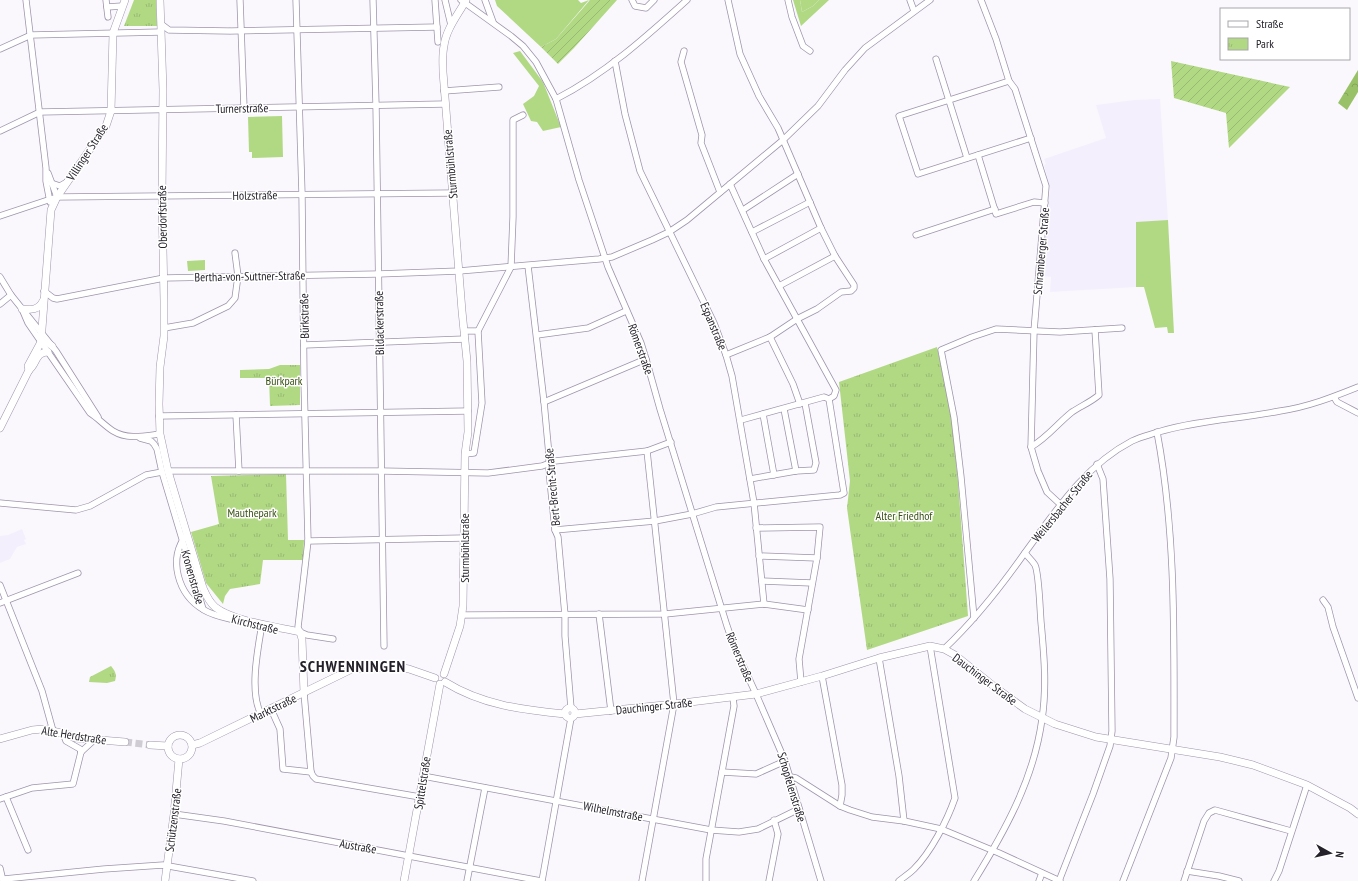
<svg xmlns="http://www.w3.org/2000/svg" width="1358" height="881" font-family="'PT Sans Narrow',sans-serif">
<style>
.built{fill:#f4effd}
.grass{fill:#b1d984}
.forest{fill:url(#forest-crowns)}
.park{fill:url(#park-tufts)}
.garden{fill:url(#garden-furrows)}
.lines{fill:none;stroke-linecap:round;stroke-linejoin:round}
.major-tunnel{stroke:#cfcdd3;stroke-width:7;stroke-dasharray:7 3.5;stroke-linecap:butt}
.minor-casing{stroke:#9e94ac;stroke-width:7}
.major-casing{stroke:#9e94ac;stroke-width:8}
.minor{stroke:#fff;stroke-width:5.5}
.major{stroke:#fff;stroke-width:7}
.labels{text-anchor:middle;dominant-baseline:central;stroke-width:3;stroke-linejoin:round;paint-order:stroke}
.street-label{font-size:12px;fill:#25212a;stroke:#fff}
.park-label{font-size:12px;fill:#385112;stroke:#fff}
.district-label{font-size:16px;font-weight:bold;letter-spacing:1px;fill:#25212a;stroke:#fff}
</style>
<defs>
<pattern id="forest-crowns" width="20" height="18" patternUnits="userSpaceOnUse"><rect width="20" height="18" fill="#99c268"/><path d="M2 6a3 3 0 1 1 6 0M12 15a3 3 0 1 1 6 0" fill="none" stroke="#84a65a"/></pattern>
<pattern id="park-tufts" width="24" height="20" patternUnits="userSpaceOnUse"><rect width="24" height="20" fill="#b1d984"/><path d="M3 7l-1-3M5 7V3M7 7l1-3M15 17l-1-3M17 17v-4M19 17l1-3" fill="none" stroke="#98ba72"/></pattern>
<pattern id="garden-furrows" width="10" height="10" patternUnits="userSpaceOnUse"><rect width="10" height="10" fill="#b1d984"/><path d="M-1 1l2-2M0 10L10 0M9 11l2-2" fill="none" stroke="#98ba72"/></pattern>
</defs>
<rect width="100%" height="100%" fill="#faf8fd"/>
<g class="built">
<polygon points="1160,99 1168,220 1136,223 1136,287 1050,292 1051,277 1043,276 1050,188 1044,165 1046,164 1044,159 1106,138 1096,105 1134,100"/>
<polygon points="22,529 26,539 24,540 26,544 17,547 10,559 0,563 0,536 8,535"/>
</g>
<g class="grass">
<polygon points="495,0 578,0 581,3 589,0 556,39 541,47 497,6"/>
<polygon points="793,0 800,0 802,12 813,6 819,0 829,0 801,26"/>
<polygon points="520,51 543,82 561,127 543,131 537,122 531,121 523,104 534,96 539,86 513,53"/>
<polygon points="282,116 283,157 252,158 252,152 249,152 248,117"/>
<polygon points="1168,220 1174,333 1168,333 1167,327 1155,328 1144,287 1136,287 1136,222"/>
<polygon points="205,260 205,270 188,271 187,261"/>
</g>
<polygon class="forest" points="1358,70 1358,92 1347,110 1338,103"/>
<g class="park">
<polygon points="134,0 156,0 157,26 124,26"/>
<polygon points="800,0 819,0 813,6 802,12"/>
<polygon points="937,347 951,413 958,481 968,616 867,650 847,508 850,481 839,382"/>
<polygon points="280,365 300,365 300,405 270,406 269,378 240,378 240,370 269,369"/>
<polygon points="286,474 288,540 304,540 303,560 263,560 260,584 230,589 225,596 223,604 206,583 191,532 219,524 211,476"/>
<path d="M111 666C115 671 117 674 115 681L107 683 89 682 90 677Z"/>
</g>
<g class="garden">
<polygon points="590,0 617,0 574,48 558,64 541,47 556,39"/>
<polygon points="1171,61 1290,87 1229,148 1226,113 1174,98"/>
</g>
<g class="lines">
<polyline class="major-tunnel" points="125,742 150,745"/>
<defs>
<g id="minor">
<polyline points="26,0 46,168 46,181 50,202"/>
<polyline points="106,0 108,17"/>
<polyline points="240,0 244,108"/>
<polyline points="296,0 302,194 304,379 308,541 298,627 300,632 307,635 333,639"/>
<polyline points="373,0 376,105 384,646"/>
<polyline points="435,0 438,42"/>
<polyline points="445,0 451,25"/>
<polyline points="461,0 511,36 523,46 536,62 556,99 579,180 608,267 641,343 646,359 660,409 727,626 734,646 756,694 785,761 821,881"/>
<polyline points="485,0 493,22"/>
<polyline points="632,0 635,6 646,8 654,0"/>
<polyline points="788,0 792,17 803,46 810,51"/>
<polyline points="910,0 914,11"/>
<polyline points="981,0 996,39 1009,81 1015,89 1046,186 1034,331 1031,447 1038,471 1047,492 1060,504"/>
<polyline points="107,7 122,6"/>
<polyline points="161,24 169,30 229,31"/>
<polyline points="231,31 437,27"/>
<polyline points="0,49 31,35 161,32"/>
<polyline points="684,51 681,62 702,135 701,143 720,192"/>
<polyline points="936,59 967,158"/>
<polyline points="615,61 625,114 640,171 714,323 726,355 732,376 754,503 764,604"/>
<polyline points="1009,81 899,116 918,174 1031,138"/>
<polyline points="444,91 499,87"/>
<path d="M556 99C605 74 646 37 687 0"/>
<polyline points="0,131 40,112 445,104"/>
<polyline points="978,155 996,214 1034,202 1045,203"/>
<polyline points="48,173 57,197"/>
<polyline points="51,183 60,186 67,182"/>
<polyline points="730,184 764,259 836,390 834,396 829,399"/>
<polyline points="743,210 798,174"/>
<polyline points="0,216 57,197 453,193"/>
<polyline points="752,232 810,202"/>
<polyline points="916,235 995,209"/>
<polyline points="764,259 821,228"/>
<polyline points="528,266 544,402 549,455 549,471 555,530 558,537 565,615 565,636 571,708"/>
<polyline points="0,277 11,295 56,351 98,417"/>
<polyline points="779,286 835,256"/>
<polyline points="44,291 53,298 57,299 164,278 378,274 459,271 599,259 612,257 652,240 669,232 687,220 783,140 818,106 845,70 865,48 930,0"/>
<polyline points="0,304 11,295"/>
<path d="M22 309 28 323 90 413C98 418 105 426 113 431 128 440 144 436 160 434"/>
<polyline points="164,328 193,323 228,306 235,298 238,276 235,253"/>
<polyline points="464,331 478,331 482,403 474,453 465,454"/>
<polyline points="478,331 511,267 513,217 513,120 523,115"/>
<polyline points="537,335 588,328 626,311"/>
<polyline points="770,337 793,384 800,404"/>
<polyline points="304,345 465,339"/>
<polyline points="726,355 770,337 797,319 817,309 841,292 851,291 854,288 854,285 835,256 821,228 778,128 759,96 740,54 728,0"/>
<polyline points="1334,397 1337,402 1358,413"/>
<polyline points="544,402 646,359"/>
<polyline points="784,409 796,471"/>
<polyline points="763,414 774,475"/>
<polyline points="236,415 239,471"/>
<polyline points="159,416 468,411"/>
<polyline points="140,438 151,441 154,444 157,449 162,472 203,609"/>
<path d="M1031 447C1047 438 1058 423 1072 412 1081 406 1091 402 1099 395L1095 330"/>
<polyline points="168,471 381,471 488,473 542,466 555,461 647,451 671,442"/>
<polyline points="750,479 796,471 814,470 816,463 805,403"/>
<polyline points="0,503 76,510 90,506 146,475 162,472"/>
<polyline points="756,528 820,527 817,558 799,659 801,682"/>
<polyline points="555,530 655,521 692,514 716,507 840,495 844,493 829,399 824,397 741,420"/>
<path d="M187 534C167 559 178 595 204 610 214 616 227 618 237 621"/>
<polyline points="308,541 464,538"/>
<polyline points="759,556 817,558"/>
<polyline points="762,581 812,583"/>
<polyline points="0,585 42,691 53,731"/>
<polyline points="1323,600 1328,607 1333,627 1358,698"/>
<polyline points="0,603 78,573"/>
<polyline points="599,614 611,711"/>
<polyline points="462,615 665,614 764,604 808,610"/>
<polyline points="974,618 961,477 954,417 941,350 972,337 996,329 1060,332 1122,328"/>
<path d="M944 649C974 621 1000 588 1024 554 1055 512 1084 466 1132 441 1140 437 1149 435 1158 432 1198 420 1239 419 1280 411 1308 407 1333 397 1358 387"/>
<polyline points="879,658 899,776 904,821"/>
<polyline points="822,676 842,785 842,795 840,806"/>
<polyline points="304,693 311,772 313,776 316,779 420,797"/>
<polyline points="271,709 280,729 283,769 311,772"/>
<path d="M261 714C249 692 258 648 262 624"/>
<polyline points="63,733 66,741 80,749 81,752"/>
<polyline points="722,772 756,774 785,761"/>
<polyline points="423,776 711,830 739,832 758,829 799,809"/>
<polyline points="791,777 796,778 840,806 850,810 872,817 904,821 941,829 999,853 1060,881"/>
<polyline points="6,797 28,850"/>
<polyline points="0,799 32,788 73,784 81,752 94,740"/>
<polyline points="174,814 224,821 541,881"/>
<polyline points="0,868 3,881"/>
<polyline points="1187,871 1219,876 1239,881"/>
<polyline points="4,879 104,869 163,865 253,881"/>
<polyline points="467,881 485,788"/>
<polyline points="542,881 571,718"/>
<polyline points="642,881 674,704 647,451"/>
<polyline points="706,881 706,859 734,706 733,698"/>
<polyline points="769,881 778,834 774,820"/>
<path d="M899 881C904 877 910 873 914 869 931 852 947 821 955 798L930 646"/>
<path d="M974 881C1005 831 1034 779 1042 719 1047 687 1044 654 1041 622 1040 610 1039 573 1035 565 1032 560 1028 557 1025 553"/>
<polyline points="1039,881 1042,873"/>
<polyline points="1059,881 1093,794 1110,746 1112,731 1110,579 1103,479 1097,464"/>
<path d="M1123 881 1171 758 1174 737C1174 636 1176 532 1157 432"/>
<polyline points="1184,881 1204,821 1209,813 1215,810 1291,831"/>
<polyline points="1274,881 1279,871 1307,785"/>
</g>
<g id="major">
<path d="M160 0 163 90 162 196 164 301V336L160 367 159 404 160 434 168 471 203 588C206 595 209 602 215 607 232 621 278 627 300 632L302 639 304 693"/>
<path d="M22 309C31 310 39 310 43 301"/>
<polyline points="41,342 48,343 52,346"/>
<polyline points="29,370 28,366 41,342 51,210 57,197 106,126 111,111 113,33 125,0"/>
<path d="M0 428 29 370C37 364 35 352 48 352"/>
<path d="M444 674 460 626 463 606 465 454 468 432 467 361 462 311 443 72C443 64 442 55 444 46 446 29 458 15 466 0"/>
<path d="M445 682C482 705 523 710 565 714"/>
<circle cx="570" cy="713" r="5"/>
<polyline points="575,714 674,704 756,694 822,676 879,658 930,646 944,649 955,655 996,688 1025,709 1055,724 1096,737 1220,757 1253,765 1307,785 1350,808 1358,814"/>
<circle cx="180" cy="747" r="12"/>
<polyline points="0,739 32,730 43,729 66,734 76,738 125,742"/>
<polyline points="150,745 168,746"/>
<polyline points="192,745 200,743 352,669 397,667 409,669 435,678"/>
<polyline points="165,881 174,814 179,759"/>
<polyline points="404,881 440,684"/>
</g>
</defs>
<use href="#minor" class="minor-casing"/>
<use href="#major" class="major-casing"/>
<use href="#minor" class="minor"/>
<use href="#major" class="major"/>
</g>
<g class="labels">
<g class="street-label">
<text transform="translate(242 108) rotate(-1)">Turnerstraße</text>
<text transform="translate(87 152) rotate(-57)">Villinger Straße</text>
<text transform="translate(450 164) rotate(-95)">Sturmbühlstraße</text>
<text transform="translate(255 195) rotate(-1)">Holzstraße</text>
<text transform="translate(162 217) rotate(-91)">Oberdorfstraße</text>
<text transform="translate(1041 251) rotate(-85)">Schramberger Straße</text>
<text transform="translate(250 276) rotate(-1)">Bertha-von-Suttner-Straße</text>
<text transform="translate(304 316) rotate(-91)">Bürkstraße</text>
<text transform="translate(379 323) rotate(-91)">Bildackerstraße</text>
<text transform="translate(714 326) rotate(67)">Espanstraße</text>
<text transform="translate(641 349) rotate(70)">Römerstraße</text>
<text transform="translate(552 487) rotate(-95)">Bert-Brecht-Straße</text>
<text transform="translate(1062 506) rotate(-51)">Weilersbacher Straße</text>
<text transform="translate(464 548) rotate(-90)">Sturmbühlstraße</text>
<text transform="translate(193 577) rotate(74)">Kronenstraße</text>
<text transform="translate(255 624) rotate(14)">Kirchstraße</text>
<text transform="translate(740 657) rotate(67)">Römerstraße</text>
<text transform="translate(985 679) rotate(37)">Dauchinger Straße</text>
<text transform="translate(654 706) rotate(-6)">Dauchinger Straße</text>
<text transform="translate(273 708) rotate(-26)">Marktstraße</text>
<text transform="translate(74 735) rotate(9)">Alte Herdstraße</text>
<text transform="translate(422 783) rotate(-81)">Spittelstraße</text>
<text transform="translate(792 787) rotate(73)">Schopfelenstraße</text>
<text transform="translate(613 811) rotate(11)">Wilhelmstraße</text>
<text transform="translate(173 820) rotate(-83)">Schützenstraße</text>
<text transform="translate(358 846) rotate(10)">Austraße</text>
</g>
<g class="park-label">
<text x="284" y="380">Bürkpark</text>
<text x="252" y="512">Mauthepark</text>
<text x="904" y="515">Alter Friedhof</text>
</g>
<g class="district-label">
<text x="353" y="666">SCHWENNINGEN</text>
</g>
</g>
<rect x="1220" y="8" width="130" height="52" fill="#ffffff" stroke="#a8a6aa"/>
<rect x="1228" y="21" width="20" height="6" fill="#ffffff" stroke="#a8a6aa"/>
<text x="1256" y="28" font-size="12" fill="#25212a">Straße</text>
<rect x="1228" y="38" width="20" height="12" fill="url(#park-tufts)" stroke="#a8a6aa"/>
<text x="1256" y="48" font-size="12" fill="#25212a">Park</text>
<g transform="translate(1330 853) rotate(98)" stroke="#ffffff" stroke-width="3" paint-order="stroke">
<path d="M0-3L7 15L0 10L-7 15Z" fill="#25212a"/>
<text y="-6" font-size="11" font-weight="bold" text-anchor="middle" fill="#25212a">N</text>
</g>
</svg>
